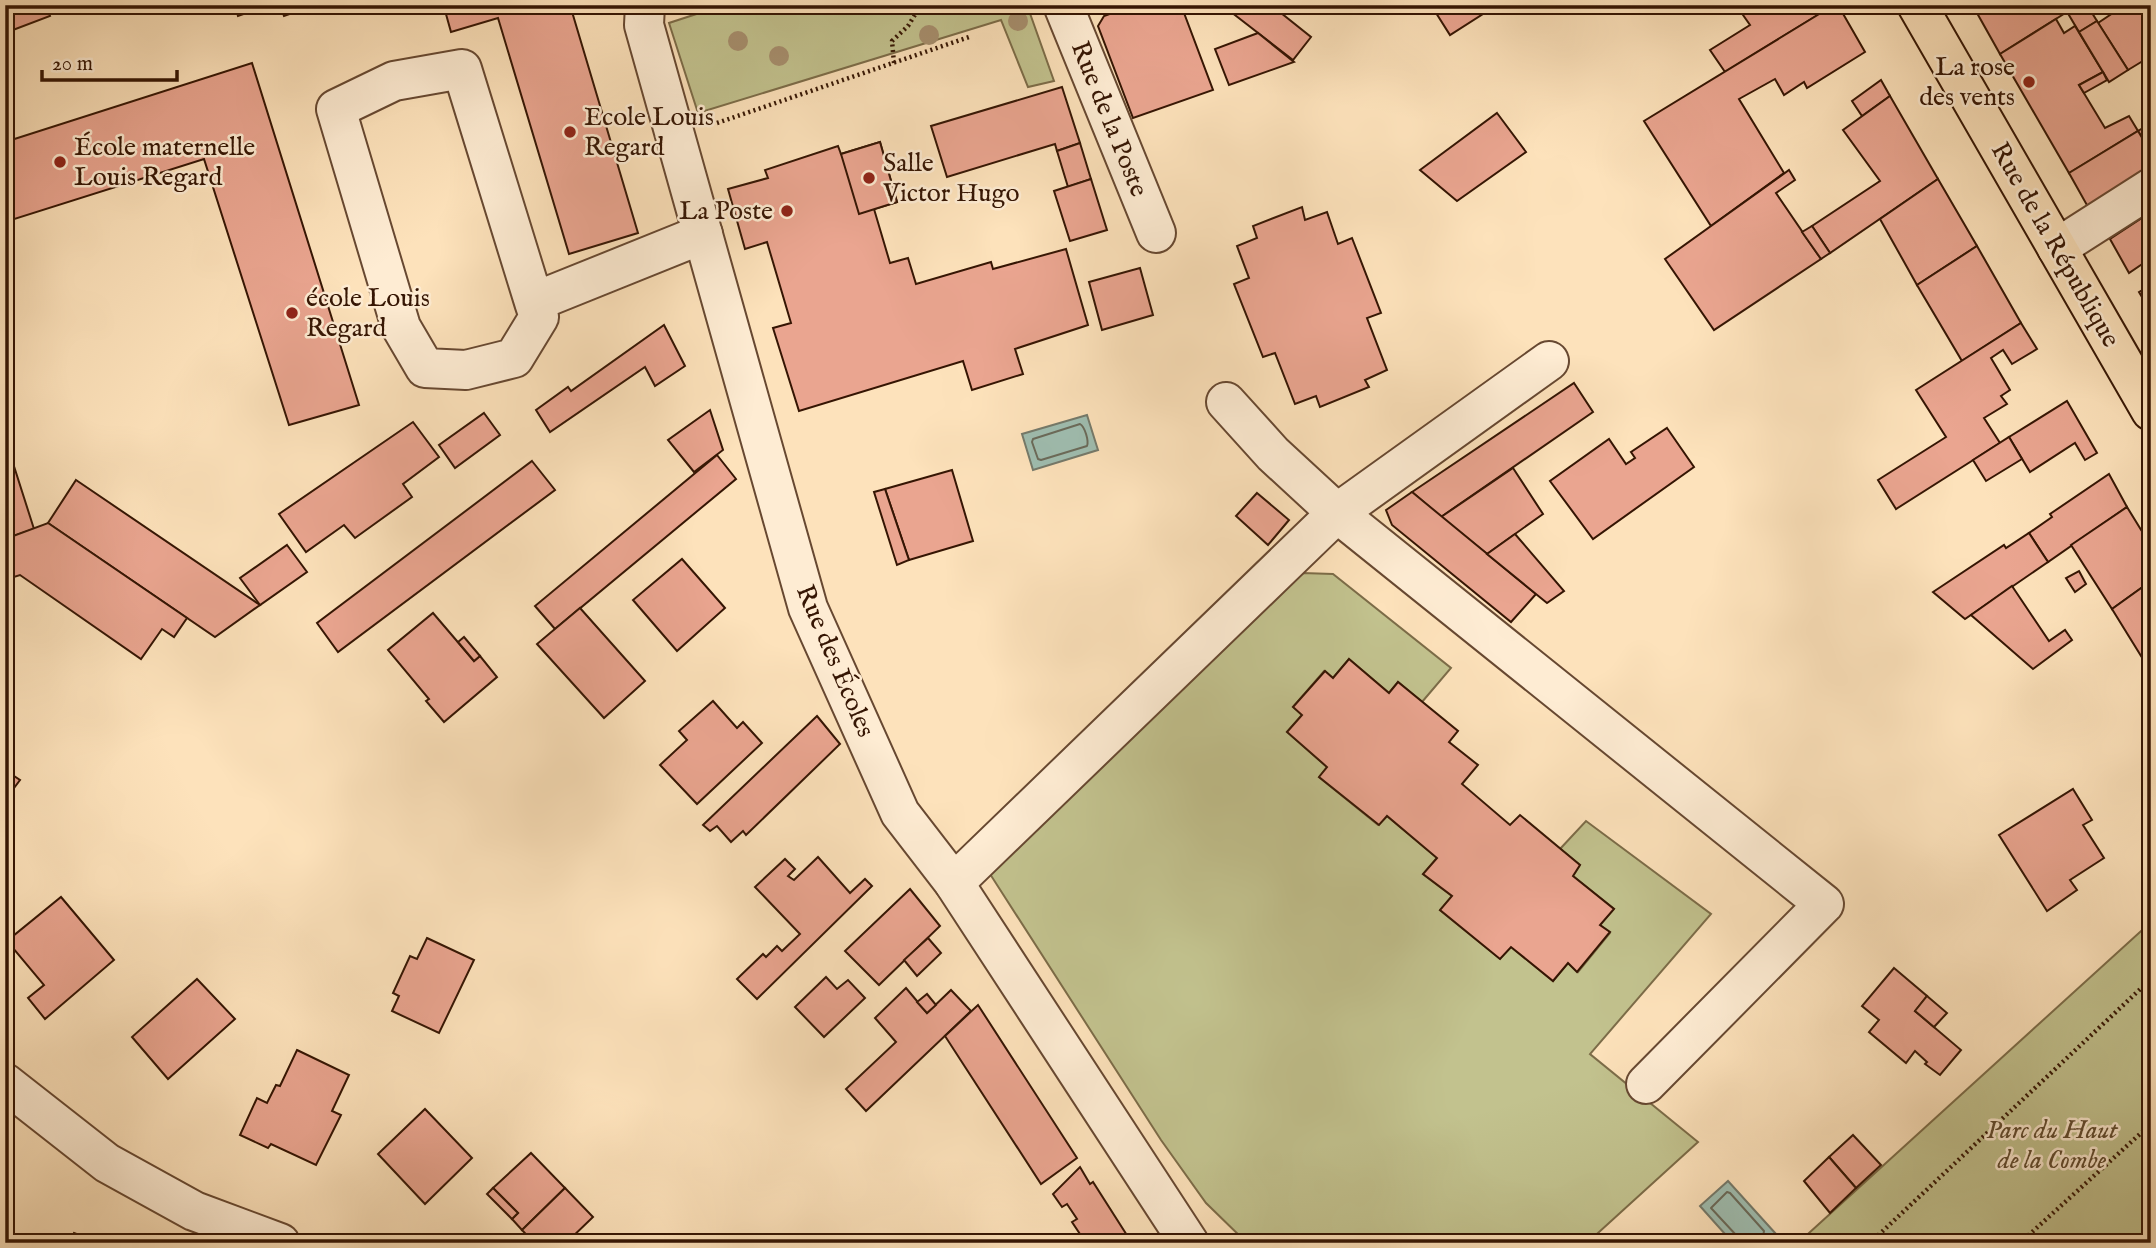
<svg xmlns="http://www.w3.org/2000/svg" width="2156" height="1248" font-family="'IM FELL English',serif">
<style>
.green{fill:#c2c28e;stroke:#7c6c48;stroke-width:2}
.water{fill:#9fbeb1;stroke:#757a6b;stroke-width:2}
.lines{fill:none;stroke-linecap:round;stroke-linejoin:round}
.shore{stroke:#6a6a5a;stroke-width:2}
.building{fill:#eaa590;stroke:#351503;stroke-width:2}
.minor-casing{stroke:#674831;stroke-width:42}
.major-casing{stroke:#351503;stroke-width:42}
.path{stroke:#351503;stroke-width:4.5;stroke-dasharray:2 3.5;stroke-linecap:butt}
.minor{stroke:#feecd3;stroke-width:38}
.major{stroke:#fde2bb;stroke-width:38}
.tree{fill:#a68e6d}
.poi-dot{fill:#8f2418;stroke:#feecd3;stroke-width:2.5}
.labels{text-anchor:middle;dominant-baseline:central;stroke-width:5;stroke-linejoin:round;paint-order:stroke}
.poi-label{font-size:26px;fill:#351503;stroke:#feecd3;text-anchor:start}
.street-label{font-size:26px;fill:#351503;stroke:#feecd3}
.park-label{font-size:26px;font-style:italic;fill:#5f492d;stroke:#feecd3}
</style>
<rect width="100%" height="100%" fill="#fde2bb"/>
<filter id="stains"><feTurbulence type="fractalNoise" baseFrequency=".00286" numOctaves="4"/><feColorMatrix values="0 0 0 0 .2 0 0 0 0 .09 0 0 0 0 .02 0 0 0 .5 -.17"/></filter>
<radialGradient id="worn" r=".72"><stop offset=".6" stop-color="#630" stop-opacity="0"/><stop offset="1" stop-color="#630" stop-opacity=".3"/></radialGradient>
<g class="green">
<polygon points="724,5 1027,5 1054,81 1028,87 1001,20 698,113 669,23"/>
<polygon points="1302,573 1333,574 1451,668 1422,702 1398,682 1389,693 1349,659 1333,678 1324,671 1293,707 1302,715 1287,732 1327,767 1319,777 1378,825 1387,816 1437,858 1423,874 1452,896 1440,910 1500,959 1511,947 1553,981 1568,963 1578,972 1610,933 1600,925 1614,909 1573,876 1580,865 1560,849 1586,821 1711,914 1590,1054 1698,1142 1587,1243 1247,1243 1206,1203 1161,1140 990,874"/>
<polygon points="2151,922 2151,1243 1798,1243"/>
</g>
<g class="water">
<polygon points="1087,415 1098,450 1033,470 1022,434"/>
<polygon points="1728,1181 1776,1234 1766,1243 1733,1243 1700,1206"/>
</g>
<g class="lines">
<g class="shore">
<path d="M1080 424C1085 427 1089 441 1087 446L1041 460 1038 459 1032 442 1033 439Z"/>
<polyline points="1738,1243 1736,1235 1711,1208 1727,1192 1730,1193 1764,1231 1762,1243"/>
</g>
</g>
<g class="building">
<polygon points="5,5 46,5 50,16 5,33"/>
<polygon points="235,5 269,5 238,16"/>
<polygon points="280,5 315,5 284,16"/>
<polygon points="448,5 570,5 638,233 569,254 498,18 451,32 444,7"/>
<polygon points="1134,5 1181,5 1213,90 1133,118 1098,26 1104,16"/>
<polygon points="1222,5 1271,5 1311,37 1293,60"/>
<polygon points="1431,5 1497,5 1450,35"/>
<polygon points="1736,5 1834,5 1725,72 1710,50 1750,25"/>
<polygon points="1834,5 1838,5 1865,52 1807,88 1804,82 1784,95 1775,79 1739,99 1784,173 1711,226 1644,121"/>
<polygon points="1990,5 2063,5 2067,12 2000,54 1977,13"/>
<polygon points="2063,5 2087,5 2097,21 2079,32"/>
<polygon points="2125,5 2151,5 2151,56 2128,70 2098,23"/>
<polygon points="2056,19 2064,33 2075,26 2103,72 2079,85 2105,128 2129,116 2138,131 2069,173 2000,54"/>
<polygon points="2097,21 2128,70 2109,82 2079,32"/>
<polygon points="1258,33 1294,62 1229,85 1215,49"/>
<polygon points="252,63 359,405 289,425 204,159 5,222 5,142"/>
<polygon points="2103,72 2107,80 2084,93 2079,85"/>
<polygon points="1881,80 1890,96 1862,116 1852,101"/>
<polygon points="1062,87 1080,143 1057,151 1055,144 947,177 931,126"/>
<polygon points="1890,96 1938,179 1830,253 1812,226 1880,181 1843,130"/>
<polygon points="1497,113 1526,152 1457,201 1420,170"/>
<polygon points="2151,123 2151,144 2147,146 2138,131"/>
<polygon points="2138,131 2147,146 2151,144 2151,171 2088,207 2069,173"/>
<polygon points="880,142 897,202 874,209 890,263 908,258 916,284 991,262 993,269 1066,249 1088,325 1015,349 1023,374 972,390 963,361 799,411 773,328 791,323 767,242 745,249 728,189 768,178 765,170 838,146 841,154"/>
<polygon points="880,142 897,202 859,214 841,154"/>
<polygon points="1080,143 1091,179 1068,187 1057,151"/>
<polygon points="1789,170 1795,180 1776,193 1821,259 1714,330 1665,259"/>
<polygon points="1091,179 1107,230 1070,241 1054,191"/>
<polygon points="1938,179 1977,246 1917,285 1880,219"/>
<polygon points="1302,207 1305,220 1327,212 1338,244 1352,238 1381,313 1367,318 1387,370 1365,380 1369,387 1320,407 1316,396 1295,404 1275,353 1263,357 1234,284 1249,278 1237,246 1257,238 1253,226"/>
<polygon points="2151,212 2151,258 2129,273 2110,239"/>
<polygon points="1812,226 1830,253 1821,259 1802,232"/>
<polygon points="1977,246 2021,323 1962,361 1917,285"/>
<polygon points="1140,268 1153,315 1102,330 1089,282"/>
<polygon points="2151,285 2151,312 2139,292"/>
<polygon points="2021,323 2037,349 2012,364 2003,350 1991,358 2010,390 2001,396 2007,404 1984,418 2000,443 1896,509 1878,480 1946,437 1916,390"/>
<polygon points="664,325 685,366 655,386 645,367 550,432 536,410 568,387 571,391"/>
<polygon points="1574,383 1593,412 1441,517 1412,492"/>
<polygon points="2067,401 2097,453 2085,460 2075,443 2030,472 2009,437"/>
<polygon points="710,410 723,450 694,472 668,440"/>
<polygon points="484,413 500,435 455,468 439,445"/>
<polygon points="413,422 439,457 403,484 412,497 355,538 344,525 306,552 279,514"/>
<polygon points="1667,428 1694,467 1593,539 1550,481 1609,439 1626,464 1635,458 1631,452"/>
<polygon points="2009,437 2022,459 1986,481 1973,460"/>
<polygon points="5,438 34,529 5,539"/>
<polygon points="717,455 736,479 555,629 535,606"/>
<polygon points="532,461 555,490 338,652 317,623"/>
<polygon points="1513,468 1543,514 1487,554 1441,517"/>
<polygon points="952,470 973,541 909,560 885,489"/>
<polygon points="2109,474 2127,507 2048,562 2029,533 2052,517 2050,514"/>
<polygon points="76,480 260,605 215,637 48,523"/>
<polygon points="885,489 909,560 897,565 874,492"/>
<polygon points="1412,492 1536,594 1511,622 1392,525 1386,510"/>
<polygon points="1257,493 1289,520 1268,545 1236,516"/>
<polygon points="2127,507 2151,546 2151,581 2112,609 2071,545"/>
<polygon points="48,523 187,618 174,637 162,629 141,659 20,575 14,577 5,571 5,539"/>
<polygon points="2029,533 2048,562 1965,619 1933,592 2004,545 2006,548"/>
<polygon points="1515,534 1564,591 1547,603 1487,554"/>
<polygon points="287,545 307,572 260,605 240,578"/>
<polygon points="682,559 725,608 677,651 633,600"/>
<polygon points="2079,571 2086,584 2075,592 2066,578"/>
<polygon points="2151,581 2151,660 2146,664 2112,609"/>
<polygon points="2012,586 2049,641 2065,630 2072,640 2033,669 1971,615"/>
<polygon points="580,608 645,681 604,718 537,644"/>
<polygon points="433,613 474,661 480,656 497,677 444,722 426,701 429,699 388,650"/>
<polygon points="464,637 480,656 474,661 458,642"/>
<polygon points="1349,659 1389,693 1398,682 1458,731 1449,742 1478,765 1462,784 1510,825 1520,815 1580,865 1573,876 1614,909 1600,925 1610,932 1577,972 1568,963 1553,981 1511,947 1500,959 1440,910 1452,896 1423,874 1437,858 1387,816 1379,825 1319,777 1327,767 1287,732 1302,715 1293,707 1325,671 1333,678"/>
<polygon points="713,701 737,728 743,722 762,743 697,804 660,765 687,740 679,731"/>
<polygon points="817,716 840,744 746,835 743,831 731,842 717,826 710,831 703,825"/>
<polygon points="5,770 20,780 5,800"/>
<polygon points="2073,789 2092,820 2083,825 2104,858 2070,880 2077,890 2047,911 1999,835"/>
<polygon points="818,857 850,893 865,879 872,886 757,999 737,979 763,954 766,957 777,946 782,951 800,934 755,887 785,859 795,869 788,876 794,880"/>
<polygon points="910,889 940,926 879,985 845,951"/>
<polygon points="61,897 114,960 45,1019 28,998 44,985 7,941"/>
<polygon points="427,938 474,960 439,1033 392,1011 399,996 393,993 410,956 417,959"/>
<polygon points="928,938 941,953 917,976 904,960"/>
<polygon points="1894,968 1927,996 1915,1011 1961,1050 1940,1075 1925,1064 1927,1062 1915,1051 1906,1063 1869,1032 1879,1020 1862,1006"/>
<polygon points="826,977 837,989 848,980 865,998 824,1037 795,1007"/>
<polygon points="197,979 235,1019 168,1079 132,1037"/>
<polygon points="906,988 927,1013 951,990 971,1011 866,1111 846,1089 896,1042 875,1018"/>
<polygon points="927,994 936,1005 927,1013 917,1002"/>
<polygon points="1927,996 1947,1013 1934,1027 1915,1011"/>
<polygon points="978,1005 1077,1158 1041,1184 945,1036"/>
<polygon points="297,1050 349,1075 332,1111 341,1115 316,1165 271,1144 268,1148 240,1135 257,1098 267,1103 276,1085 280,1086"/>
<polygon points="425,1109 472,1158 425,1204 378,1154"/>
<polygon points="1853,1135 1881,1165 1856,1188 1829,1157"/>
<polygon points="531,1153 565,1188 522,1230 512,1219 518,1213 493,1188"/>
<polygon points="1829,1157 1856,1188 1830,1213 1804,1181"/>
<polygon points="1080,1167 1090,1184 1093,1182 1130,1240 1126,1243 1093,1243 1091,1239 1086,1243 1072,1222 1077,1219 1067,1204 1062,1207 1053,1194"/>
<polygon points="493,1188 518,1213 512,1219 487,1194"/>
<polygon points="565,1188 593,1217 566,1243 534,1243 522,1230"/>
<polygon points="74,1233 100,1243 72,1243"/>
</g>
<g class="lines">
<defs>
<g id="minor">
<polyline points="645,5 644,25 808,608 900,813 954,883 1189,1243"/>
<polyline points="1063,5 1156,233"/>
<polyline points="2057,248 2151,188"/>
<polyline points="534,302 539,317 514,358 466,370 425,368 401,327 336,109 394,81 462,69 534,302 703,234"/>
<polyline points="1226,402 1273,454 1337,513 1824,904 1646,1084"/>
<polyline points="954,883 1337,513 1549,361"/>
<polyline points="5,1083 107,1163 194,1211 280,1243"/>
</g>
<polyline id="major" points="1917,5 2151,411"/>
</defs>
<use href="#minor" class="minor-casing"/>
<use href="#major" class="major-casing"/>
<g class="path">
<polyline points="894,63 892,41 908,26 921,5"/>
<polyline points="717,123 972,36"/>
<polyline points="1870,1243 2151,979"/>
<polyline points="2020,1243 2151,1124"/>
</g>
<use href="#minor" class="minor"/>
<use href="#major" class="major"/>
</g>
<g class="tree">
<circle cx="1018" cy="21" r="10"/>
<circle cx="929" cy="35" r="10"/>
<circle cx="738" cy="41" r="10"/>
<circle cx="779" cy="56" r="10"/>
</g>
<g class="poi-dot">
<circle cx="2029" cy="82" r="7"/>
<circle cx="570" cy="132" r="7"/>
<circle cx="60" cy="162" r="7"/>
<circle cx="869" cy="178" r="7"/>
<circle cx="787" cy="211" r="7"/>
<circle cx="292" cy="313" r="7"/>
</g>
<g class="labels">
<g class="poi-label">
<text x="2015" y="67" text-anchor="end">La rose<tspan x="2015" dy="30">des vents</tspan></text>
<text x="584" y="117">Ecole Louis<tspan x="584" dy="30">Regard</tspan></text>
<text x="74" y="147">École maternelle<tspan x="74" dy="30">Louis Regard</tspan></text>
<text x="883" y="163">Salle<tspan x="883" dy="30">Victor Hugo</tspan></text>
<text x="773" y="211" text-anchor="end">La Poste</text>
<text x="306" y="298">école Louis<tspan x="306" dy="30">Regard</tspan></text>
</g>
<g class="street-label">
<text transform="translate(1109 119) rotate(68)">Rue de la Poste</text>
<text transform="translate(2055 245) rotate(60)">Rue de la République</text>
<text transform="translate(835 661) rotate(67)">Rue des Écoles</text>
</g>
<g class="park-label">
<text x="2052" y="1130">Parc du Haut<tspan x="2052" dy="30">de la Combe</tspan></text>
</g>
</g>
<rect width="2156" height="1248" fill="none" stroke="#fde2bb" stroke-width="28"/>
<rect x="7" y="7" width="2142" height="1234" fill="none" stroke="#351503" stroke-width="3.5"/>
<rect x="14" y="14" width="2128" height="1220" fill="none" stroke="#351503" stroke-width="2"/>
<path d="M42 70v10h135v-10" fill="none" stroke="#351503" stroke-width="3.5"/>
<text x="52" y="70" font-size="21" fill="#351503" stroke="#feecd3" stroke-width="5" paint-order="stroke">20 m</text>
<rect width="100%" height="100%" filter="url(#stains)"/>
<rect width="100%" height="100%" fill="url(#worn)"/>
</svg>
